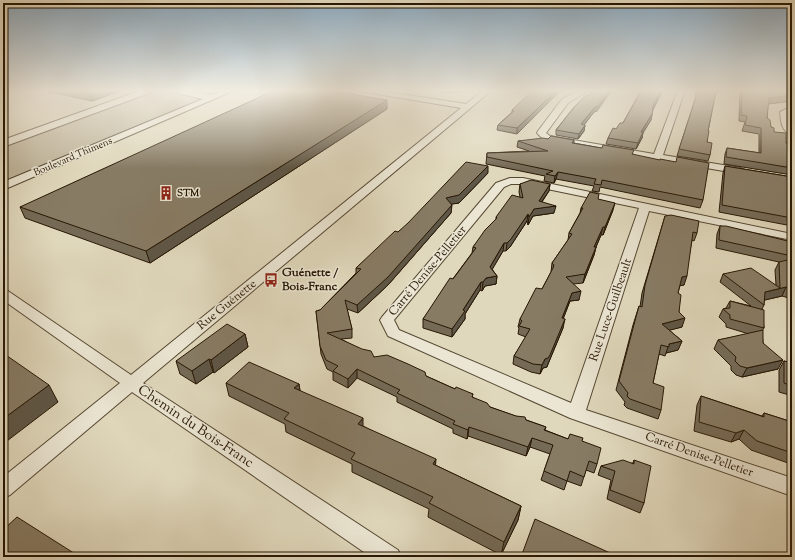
<svg xmlns="http://www.w3.org/2000/svg" width="795" height="560" font-family="'Sorts Mill Goudy',serif">
<style>
.green{fill:#c1b79d;stroke:#746750}
.lines{fill:none;stroke-linecap:round;stroke-linejoin:round}
.minor-casing{stroke:#554732;stroke-width:2}
.tertiary-casing{stroke:#554732;stroke-width:2}
.minor{fill:#ebe6d3;fill-rule:evenodd}
.tertiary{fill:#ebe6d3;fill-rule:evenodd}
.wall{fill:#746a56;stroke:#271704}
.shaded-wall{fill:#5e5646;stroke:#271704}
.building{fill:#877b64;stroke:#271704}
.labels{text-anchor:middle;dominant-baseline:central;stroke-width:3;stroke-linejoin:round;paint-order:stroke}
.far-street-label{font-size:10px;fill:#271704;stroke:#ebe6d3}
.far-poi-label{font-size:10px;font-weight:bold;fill:#271704;stroke:#ebe6d3;text-anchor:start}
.street-label{font-size:12px;fill:#271704;stroke:#ebe6d3}
.poi-label{font-size:12px;font-weight:bold;fill:#271704;stroke:#ebe6d3;text-anchor:start}
.near-street-label{font-size:14px;fill:#271704;stroke:#ebe6d3}
</style>
<rect width="100%" height="100%" fill="#e0d8bc"/>
<filter id="stains"><feTurbulence type="fractalNoise" baseFrequency=".005" numOctaves="4"/><feColorMatrix values="0 0 0 0 .2 0 0 0 0 .09 0 0 0 0 .02 0 0 0 .5 -.17"/></filter>
<radialGradient id="worn" r=".72"><stop offset=".6" stop-color="#630" stop-opacity="0"/><stop offset="1" stop-color="#630" stop-opacity=".3"/></radialGradient>
<polygon class="green" points="156,90 224,90 3,182 3,147"/>
<g class="lines">
<defs>
<g id="minor">
<polygon points="361,90 375,90 466,104 484,90 492,90 143,383 398,550 401,557 371,557 132,392 10,495 3,498 3,477 120,383 3,300 3,290 8,291 131,375 461,108 365,92"/>
<polygon points="580,90 589,90 568,103 546,133 550,136 654,154 678,90 685,90 663,155 741,168 746,171 741,174 544,140 537,133 538,131 562,99"/>
<path d="M792 106V111L788 113 790 125 792 127V135C781 131 781 121 780 112Z"/>
<path d="M510 178H523L792 234V240L649 211 586 410 792 478V496L570 418 388 336 380 320 382 317 496 183ZM511 184H523L639 208 571 403 399 330 394 320 504 187Z"/>
</g>
<g id="tertiary">
<polygon points="142,90 153,90 152,92 3,147 3,140"/>
<polygon points="171,90 185,90 211,95 224,90 235,90 3,190 3,182 203,99 172,92"/>
</g>
</defs>
<use href="#minor" class="minor-casing"/>
<use href="#tertiary" class="tertiary-casing"/>
<use href="#minor" class="minor"/>
<use href="#tertiary" class="tertiary"/>
</g>
<g class="wall">
<polygon points="42,90 123,90 92,101"/>
<polygon points="429,90 468,90 466,91 452,93"/>
<polygon points="539,90 561,90 517,134 497,130 498,125 512,112 512,110"/>
<polygon points="639,90 663,90 653,109 651,120 643,132 642,138 636,149 606,144 608,138 623,123 640,92 639,92"/>
<polygon points="696,90 733,90 716,92 708,131 707,142 710,155 708,161 677,156 696,96 695,96"/>
<polygon points="740,90 792,90 792,101 768,104 767,118 771,127 774,132 786,143 792,144 792,175 724,164 725,154 727,148 759,153 759,134 742,131 745,122 739,121"/>
<polygon points="575,106 597,111 594,112 584,125 585,125 584,131 578,139 556,135 556,130"/>
<polygon points="387,109 150,263 25,218 20,207"/>
<polygon points="548,139 574,140 574,143 633,154 703,200 700,208 600,187 599,192 592,191 594,186 556,179 554,183 544,181 545,176 486,164 487,153 529,151 517,147 518,141"/>
<polygon points="725,166 792,177 792,226 719,212 723,173"/>
<polygon points="488,173 459,203 451,204 451,213 388,285 358,313 347,309 352,329 352,338 341,339 374,357 426,376 455,389 473,394 472,397 490,407 546,427 545,430 568,439 582,441 597,464 594,473 586,470 581,486 567,481 564,490 541,480 544,471 550,454 530,447 526,456 468,436 467,439 453,433 453,429 397,402 397,397 357,378 348,388 333,380 333,372 327,369 321,354 316,311 320,310 356,273 356,268 398,232"/>
<polygon points="520,184 550,184 549,191 542,202 554,213 533,216 528,225 527,221 510,247 506,251 503,251 492,269 497,276 496,284 485,286 482,291 480,290 465,314 465,319 452,337 423,328 423,319 472,253 473,247 496,219 496,217 520,197 519,192"/>
<polygon points="598,199 613,210 603,235 601,235 596,247 594,255 583,283 573,284 579,300 570,301 563,319 563,328 548,364 547,367 543,368 540,374 531,372 513,364 514,356 526,337 518,334 519,328 518,327 520,319 542,289 551,272 552,263 568,240 569,233 580,213 581,208"/>
<polygon points="665,216 697,233 694,241 692,240 684,285 680,285 678,293 679,312 682,327 669,330 682,341 678,350 666,353 665,356 659,354 653,383 661,410 658,419 627,408 624,405 625,402 616,390 633,325 639,306 640,307 642,293"/>
<polygon points="720,226 792,242 792,299 782,296 764,300 764,305 762,309 764,328 762,331 763,343 778,369 742,377 736,375 731,370 731,366 714,349 718,340 749,334 726,327 726,324 719,317 723,309 726,308 730,301 751,306 720,282 723,274 776,285 775,270 779,262 716,248 717,234"/>
<polygon points="245,334 248,347 214,373 213,372 196,384 180,374 176,361"/>
<polygon points="784,361 792,363 792,398 789,395 779,392 779,370"/>
<polygon points="226,383 299,384 300,391 363,426 435,465 521,506 518,520 501,555 428,517 429,509 352,472 352,464 286,432 285,424 229,396"/>
<polygon points="701,396 762,416 764,413 792,422 792,457 788,463 751,450 739,439 731,442 694,431 697,405"/>
<polygon points="634,460 644,503 640,513 607,499 611,480 598,475 601,466 633,463"/>
</g>
<g class="shaded-wall">
<polygon points="88,90 123,90 92,101"/>
<polygon points="452,90 468,90 466,91 452,93"/>
<polygon points="557,90 561,90 517,134 517,128"/>
<polygon points="610,90 612,90 597,111 594,112 580,130 581,124"/>
<polygon points="661,90 663,90 652,112 653,106"/>
<polygon points="716,90 733,90 715,92"/>
<polygon points="792,95 792,101 767,104 769,98"/>
<polygon points="387,100 387,109 150,263 146,251"/>
<polygon points="652,114 651,120 640,138 641,132"/>
<polygon points="585,125 584,131 578,139 579,134"/>
<polygon points="643,132 642,138 636,149 638,143"/>
<polygon points="488,166 488,173 459,203 446,205 446,198"/>
<polygon points="558,172 556,179 554,183 555,176"/>
<polygon points="550,184 549,191 537,208 556,206 554,213 533,216 528,225 529,217 539,201"/>
<polygon points="615,203 613,210 603,235 605,227"/>
<polygon points="452,205 451,213 388,285 358,313 357,305"/>
<polygon points="528,214 527,221 510,247 506,251 507,243"/>
<polygon points="603,227 601,235 593,254 594,247"/>
<polygon points="504,243 503,251 489,275 490,267"/>
<polygon points="596,247 594,255 583,283 585,274"/>
<polygon points="497,276 496,284 485,286 482,291 483,282 486,278"/>
<polygon points="687,276 684,285 679,286 682,277"/>
<polygon points="481,282 480,290 465,314 465,319 452,337 452,329 463,310"/>
<polygon points="786,287 782,296 761,301 765,292"/>
<polygon points="581,291 579,300 570,301 560,327 562,318 572,293"/>
<polygon points="685,318 682,327 659,333 662,324"/>
<polygon points="565,319 563,328 548,364 547,367 543,368 540,374 542,365"/>
<polygon points="245,334 248,347 214,373 211,360"/>
<polygon points="682,341 678,350 666,353 669,344"/>
<polygon points="209,359 213,372 196,384 192,371"/>
<polygon points="783,360 778,369 742,377 747,368"/>
<polygon points="357,369 357,378 348,388 348,379"/>
<polygon points="299,384 301,397 294,388"/>
<polygon points="49,385 58,402 3,444 3,419"/>
<polygon points="363,418 363,432 358,424"/>
<polygon points="469,427 468,436 467,439 468,430"/>
<polygon points="744,430 739,439 731,442 736,433"/>
<polygon points="532,438 530,447 526,456 528,447"/>
<polygon points="436,459 435,472 433,464"/>
<polygon points="521,506 518,520 501,555 504,542"/>
</g>
<g class="building">
<polygon points="275,90 326,90 387,100 146,251 20,207"/>
<polygon points="538,90 557,90 517,128 498,125 514,111 512,110 532,91"/>
<polygon points="594,90 610,90 598,106 595,107 581,124 585,125 579,134 556,130 575,106 586,95 590,95"/>
<polygon points="642,90 661,90 653,106 652,114 641,132 643,132 638,143 608,138 613,128 616,129 620,123 623,123"/>
<polygon points="742,90 792,90 792,95 769,98 767,118 770,120 771,127 774,128 774,132 786,133 786,143 792,144 792,168 726,157 727,148 761,153 761,128 745,125 747,116 741,115"/>
<polygon points="696,91 696,90 716,90 708,131 709,131 707,142 712,143 710,155 679,149 698,91"/>
<polygon points="551,136 574,140 572,143 602,148 603,145 634,150 632,154 660,160 660,159 676,162 677,157 709,163 703,200 602,180 601,185 594,184 596,179 558,172 555,176 546,174 553,171 487,157 487,153 548,151 518,141 543,138 548,139"/>
<polygon points="466,162 488,166 459,195 446,198 452,205 388,277 357,305 345,300 352,329 327,333 362,349 371,351 374,357 387,355 408,364 425,372 426,376 455,389 456,387 473,394 472,397 487,403 490,407 516,416 525,417 526,420 546,427 544,430 568,439 570,434 583,438 582,441 601,448 597,464 589,461 584,477 570,471 567,481 544,471 553,445 532,438 528,447 469,427 468,430 453,424 455,421 397,393 400,390 357,369 348,379 333,371 338,366 326,360 320,346 316,311 320,310 361,269 356,268 395,231 398,232 408,223"/>
<polygon points="725,166 792,177 792,218 722,205"/>
<polygon points="531,180 550,184 539,201 556,206 534,209 529,217 528,214 511,239 507,243 504,243 490,267 497,276 486,278 483,282 481,282 463,310 465,311 452,329 423,319 450,278 453,279 476,248 473,247 485,230 497,218 496,217 512,195 523,198 520,184"/>
<polygon points="590,192 599,194 598,199 615,203 605,227 603,227 594,247 596,247 585,274 566,277 581,291 572,293 562,318 565,319 550,355 548,358 545,359 542,365 533,364 514,356 530,329 519,326 522,321 520,319 536,288 542,289 553,268 554,265 552,263 572,234 569,233 583,208 581,208"/>
<polygon points="671,215 699,221 697,233 693,232 687,276 682,277 678,293 681,295 679,312 685,318 662,324 682,341 669,344 669,347 661,345 653,383 664,387 661,410 630,399 627,396 628,393 619,381 636,317 639,306 642,307 645,285 665,216"/>
<polygon points="720,226 726,226 792,242 792,256 719,240"/>
<polygon points="792,259 792,290 786,287 765,292 764,305 723,274 751,268 780,288 779,262"/>
<polygon points="730,301 764,310 764,328 730,319 730,315 723,309 730,308"/>
<polygon points="227,324 245,334 211,360 209,359 192,371 176,361"/>
<polygon points="763,330 763,343 783,360 747,368 740,366 735,361 736,357 718,340"/>
<polygon points="3,353 49,385 3,419"/>
<polygon points="784,361 792,363 792,386 784,383"/>
<polygon points="249,362 299,384 294,388 363,418 358,424 436,459 433,464 521,506 504,542 429,503 433,497 351,459 355,453 284,419 289,413 226,383"/>
<polygon points="701,396 764,417 764,413 792,422 792,453 757,441 744,430 736,433 699,422"/>
<polygon points="623,460 634,464 634,460 651,466 644,503 610,490 615,471 601,466"/>
<polygon points="17,517 80,557 3,557 3,530"/>
<polygon points="535,519 619,557 521,557"/>
</g>
<linearGradient id="sky" x2="0" y2="1"><stop stop-color="#8ba8bd"/><stop offset="0.54" stop-color="#f1ede1"/><stop offset="1" stop-color="#f1ede1" stop-opacity="0"/></linearGradient>
<rect width="795" height="168" fill="url(#sky)"/>
<defs>
<symbol id="building-bare" viewBox="-9 -9 18 18"><path d="M-4-6H4V6H1V3H-1V6H-4ZM-2.5-4.3h1.7v1.8h-1.7ZM.8-4.3h1.7v1.8H.8ZM-2.5-1h1.7V.8h-1.7ZM.8-1h1.7V.8H.8Z" fill="#8f2418" stroke="#ebe6d3" stroke-width="2.5" paint-order="stroke"/></symbol>
<symbol id="bus-bare" viewBox="-9 -9 18 18"><path d="M-5-6H5V4H4V6H2V4H-2V6H-4V4H-5ZM-3.5-4V0h7V-4ZM-3.5 1.2v1.5H-2V1.2ZM2 1.2v1.5H3.5V1.2Z" fill="#8f2418" stroke="#ebe6d3" stroke-width="2.5" paint-order="stroke"/></symbol>
</defs>
<g fill-rule="evenodd">
<use href="#building-bare" x="156" y="183" width="20" height="20"/>
<use href="#bus-bare" x="261" y="270" width="20" height="20"/>
</g>
<g class="labels">
<g class="far-street-label">
<text transform="translate(73 157) rotate(-23)">Boulevard Thimens</text>
</g>
<g class="far-poi-label">
<text x="177" y="193">STM</text>
</g>
<g class="street-label">
<text transform="translate(428 271) rotate(-50)">Carré Denise-Pelletier</text>
<text transform="translate(227 305) rotate(-39)">Rue Guénette</text>
<text transform="translate(611 310) rotate(-71)">Rue Luce-Guilbeault</text>
<text transform="translate(699 455) rotate(19)">Carré Denise-Pelletier</text>
</g>
<g class="poi-label">
<text x="282" y="273">Guénette /<tspan x="282" dy="14">Bois-Franc</tspan></text>
</g>
<g class="near-street-label">
<text transform="translate(195 427) rotate(34)">Chemin du Bois-Franc</text>
</g>
</g>
<rect width="795" height="560" fill="none" stroke="#e0d8bc" stroke-width="16"/>
<rect x="4" y="4" width="787" height="552" fill="none" stroke="#271704" stroke-width="2"/>
<rect x="8" y="8" width="779" height="544" fill="none" stroke="#271704"/>
<rect width="100%" height="100%" filter="url(#stains)"/>
<rect width="100%" height="100%" fill="url(#worn)"/>
</svg>
